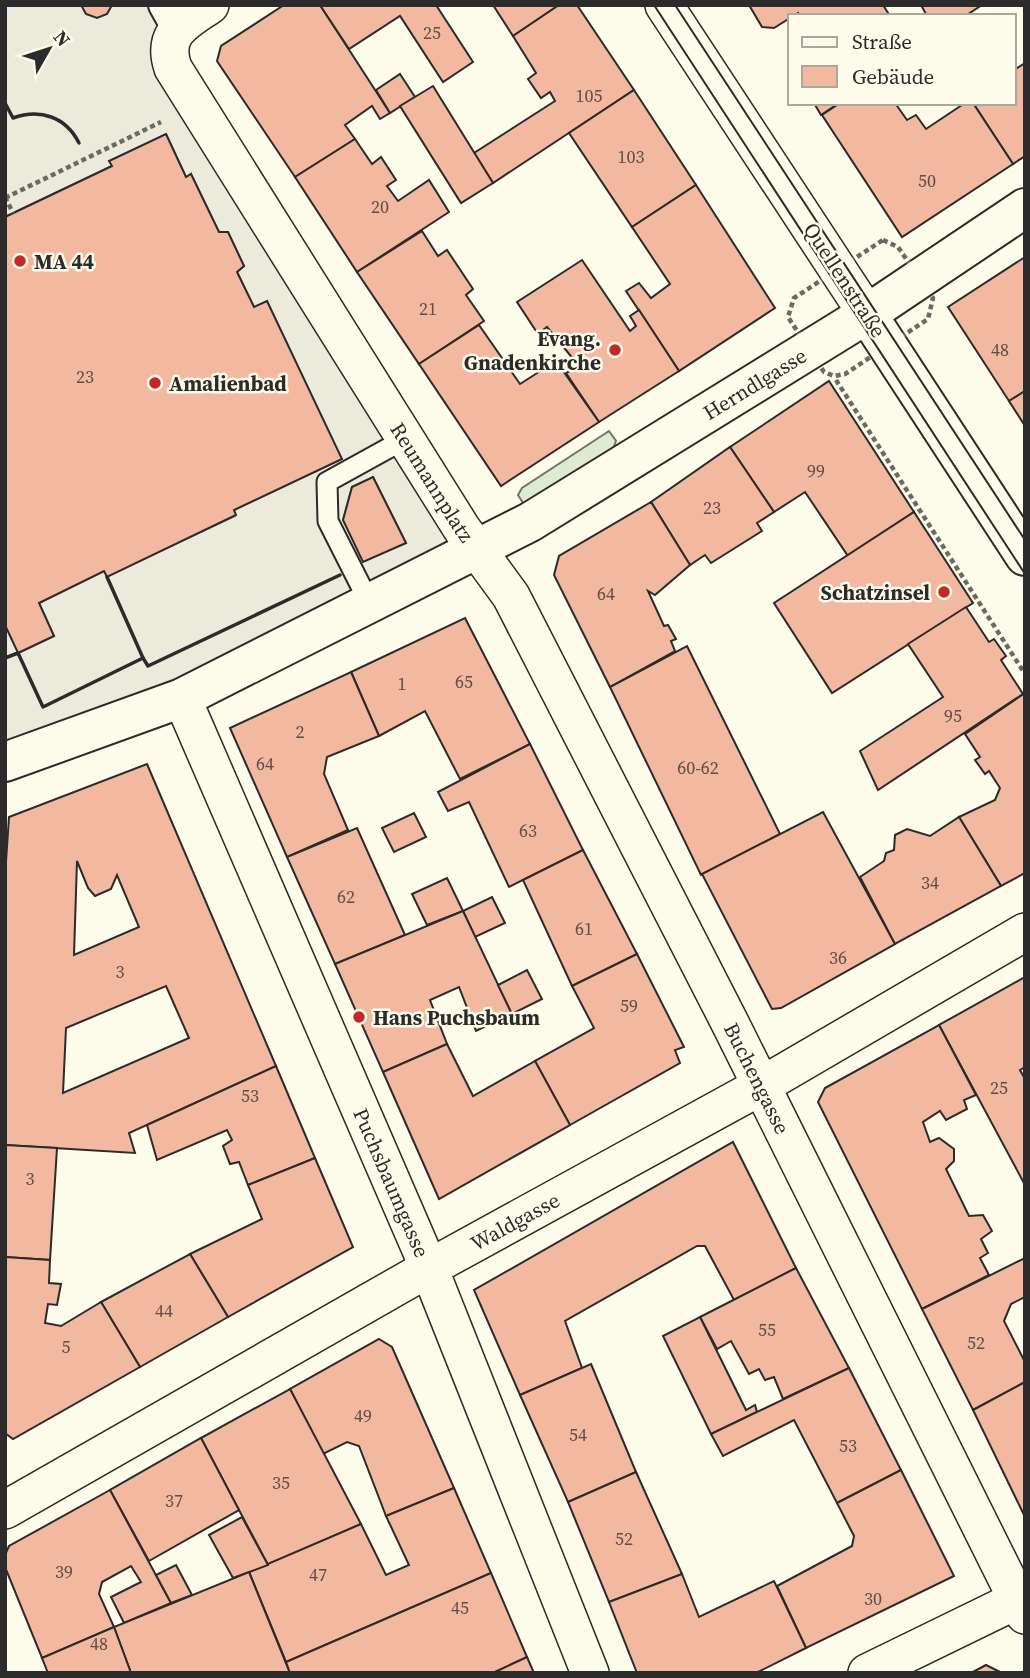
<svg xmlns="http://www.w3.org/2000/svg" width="1030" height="1678" font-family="'Source Serif 4',serif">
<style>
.green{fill:#deebd1;stroke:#74746e;stroke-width:2}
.parking{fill:#eceadb;stroke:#74746e;stroke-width:2;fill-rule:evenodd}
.building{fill:#f2b8a0;stroke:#2b2b2b;stroke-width:2;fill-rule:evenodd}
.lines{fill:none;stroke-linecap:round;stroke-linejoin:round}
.service-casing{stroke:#2b2b2b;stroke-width:23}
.pedestrian-casing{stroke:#2b2b2b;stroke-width:32}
.minor-casing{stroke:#2b2b2b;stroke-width:40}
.tertiary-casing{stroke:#2b2b2b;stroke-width:42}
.secondary-casing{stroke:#2b2b2b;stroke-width:42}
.path{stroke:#6a6964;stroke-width:4.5;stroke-dasharray:5 3.5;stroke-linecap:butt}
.service{stroke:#fdfbea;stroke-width:19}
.pedestrian{stroke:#fdfbea;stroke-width:28}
.minor{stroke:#fdfbea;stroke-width:37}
.tertiary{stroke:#fdfbea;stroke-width:38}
.secondary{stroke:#fdfbea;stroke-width:38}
.tram{stroke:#2b2b2b;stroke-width:2}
.wall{stroke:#2b2b2b;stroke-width:3.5}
.poi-dot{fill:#c62828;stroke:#fdfbea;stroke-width:2.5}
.labels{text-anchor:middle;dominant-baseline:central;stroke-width:5;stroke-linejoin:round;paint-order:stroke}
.number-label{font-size:18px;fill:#5d4e48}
.poi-label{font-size:21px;font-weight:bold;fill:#2b2b2b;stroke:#fdfbea;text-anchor:start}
.street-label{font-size:21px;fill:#2b2b2b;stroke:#fdfbea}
</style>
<rect width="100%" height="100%" fill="#fdfbea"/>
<polygon class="green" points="609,431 616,441 613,449 525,506 518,495 522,488"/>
<path class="parking" d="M5 5H163L170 41 477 550 5 762V625L19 653 54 636 39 603 104 571 107 576 235 516 234 510 341 459 267 301 254 307 237 272 244 266 228 232H219L191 174 186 177 166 134 110 161 112 166 5 217ZM373 477 406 543 364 561 343 520 352 487Z"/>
<g class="building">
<polygon points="81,5 112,5 107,14 97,18 86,14"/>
<polygon points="284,5 320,5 390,113 380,119 372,106 345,125 355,139 295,177 217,61 221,46"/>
<polygon points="320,5 436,5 473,62 443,82 400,16 349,49"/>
<polygon points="493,5 559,5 513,36"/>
<polygon points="559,5 577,5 634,90 493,183 474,153 555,101 550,92 541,98 528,79 536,73 513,36"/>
<polygon points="749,5 883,5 890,16 799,16 798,13 774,28 762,27"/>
<polygon points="921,5 982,5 965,16 927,16"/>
<polygon points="1025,63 1025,156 1013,164 973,103 1014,103 1014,70"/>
<polygon points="400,74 415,97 390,113 376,90"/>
<polygon points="433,86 493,183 461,203 400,106"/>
<polygon points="634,90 696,185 632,227 569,133"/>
<polygon points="814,103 839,103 821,115"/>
<polygon points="840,103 895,103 907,120 916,115 926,129 965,103 973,103 1013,164 902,237 822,115"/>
<polygon points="166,134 186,177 191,174 219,232 228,232 244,266 237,272 254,307 267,301 342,459 234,510 236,515 107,577 104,571 39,603 54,636 18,653 5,625 5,217 112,166 109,161"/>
<polygon points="355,139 372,164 381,157 396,180 387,186 398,201 429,180 449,212 357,272 295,177"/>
<polygon points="696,185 775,308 679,371 626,291 639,283 651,298 670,284 632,227"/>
<polygon points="422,231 438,256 447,250 473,289 466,295 484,321 419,364 357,272"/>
<polygon points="1025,257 1025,391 1009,401 948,307"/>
<polygon points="582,260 630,331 636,326 630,316 639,310 679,371 599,422 566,373 579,366 547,327 538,334 517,302"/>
<polygon points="479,325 520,384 556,361 599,422 501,486 419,364"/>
<polygon points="829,381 914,512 848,556 805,492 774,512 730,447"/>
<polygon points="1025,391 1025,426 1009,401"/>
<polygon points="730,447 774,512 757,523 762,531 711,563 705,555 690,565 651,502"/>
<polygon points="373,477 406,543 363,562 343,520 352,487"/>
<polygon points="651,502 690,565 655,595 648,591 664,626 668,625 676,639 671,641 675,651 610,687 554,575 559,556"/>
<polygon points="914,512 973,603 832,693 774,603"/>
<polygon points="966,607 989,642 994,639 1006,656 1001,660 1023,694 878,790 860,751 943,697 908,644"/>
<polygon points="465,618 530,744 460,779 425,711 379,736 351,672"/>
<polygon points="687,646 780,834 701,875 610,687"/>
<polygon points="351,672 379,736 327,757 324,774 348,830 287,857 230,728"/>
<polygon points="1025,693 1025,873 1001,886 959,817 995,800 1000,788 989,771 985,774 975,760 980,757 965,734"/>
<polygon points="530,744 583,850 509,887 469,802 448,811 438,792"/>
<path d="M147 764 276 1066 129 1133 135 1153 5 1145V876L9 817ZM77 861 88 888 95 896 111 889 117 875 139 927 74 955ZM166 986 189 1038 63 1093 66 1028Z"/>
<polygon points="823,812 895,944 781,1008 772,1009 702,874"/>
<polygon points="414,813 426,837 394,852 382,828"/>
<polygon points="959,817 1001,886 895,944 860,877 884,861 886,853 894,850 895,835 907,829 930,836"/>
<polygon points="357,828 405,935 335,964 287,857"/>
<polygon points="583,850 637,954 572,986 523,880"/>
<polygon points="447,878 463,911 427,925 412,894"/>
<polygon points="492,897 505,923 475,937 463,911"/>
<polygon points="463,911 512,1014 476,1031 459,987 430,1000 447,1044 383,1072 335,964"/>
<polygon points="637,954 684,1047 675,1050 680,1063 570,1125 535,1061 594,1028 572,986"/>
<polygon points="527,970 542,999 512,1014 498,985"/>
<polygon points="1025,977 1025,1067 1020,1070 1025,1079 1025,1185 939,1025"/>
<polygon points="939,1025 976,1095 964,1100 967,1109 946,1120 940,1111 923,1122 930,1142 939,1138 954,1149 954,1161 946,1169 969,1216 983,1215 992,1231 981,1239 988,1253 980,1258 989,1275 922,1309 818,1102 825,1088"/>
<polygon points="447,1044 473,1096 535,1061 570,1125 439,1199 383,1072"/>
<polygon points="276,1066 315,1158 248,1185 239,1162 230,1164 223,1146 232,1140 227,1130 157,1160 147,1125"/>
<polygon points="733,1142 796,1268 734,1300 705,1246 697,1246 565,1321 582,1368 520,1395 474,1290"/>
<polygon points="5,1145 57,1148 50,1260 5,1257"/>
<polygon points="315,1158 353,1247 228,1317 190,1254 262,1219 248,1185"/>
<polygon points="190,1254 228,1317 140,1367 101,1302"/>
<polygon points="5,1257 50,1260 49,1283 61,1284 57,1305 48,1304 45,1323 61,1326 101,1302 140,1367 13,1439 5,1433"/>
<polygon points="1025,1258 1025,1297 1011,1304 1004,1321 1025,1362 1025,1382 973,1410 922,1309"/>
<polygon points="796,1268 849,1368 783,1399 774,1377 765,1380 759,1369 749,1374 731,1341 717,1349 700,1317"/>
<polygon points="700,1317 746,1410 755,1405 757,1412 711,1434 663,1336"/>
<polygon points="379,1339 392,1347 454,1488 386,1516 359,1446 347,1442 323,1454 290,1389"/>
<polygon points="591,1364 636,1472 568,1502 520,1395"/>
<polygon points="849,1368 901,1470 837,1503 794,1420 723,1456 711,1434"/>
<polygon points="1025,1382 1025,1517 973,1410"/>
<polygon points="290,1389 361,1524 268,1565 201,1438"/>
<polygon points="201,1438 239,1510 149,1561 110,1490"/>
<polygon points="901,1470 954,1576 806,1648 777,1586 852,1546 854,1536 837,1503"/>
<polygon points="636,1472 682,1574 609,1602 568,1502"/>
<polygon points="454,1488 491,1573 286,1662 249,1572 361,1524 386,1575 409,1565 386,1516"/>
<polygon points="110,1490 171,1603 124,1623 111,1597 141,1582 131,1566 102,1582 99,1594 114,1627 42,1658 5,1567 5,1555 9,1546"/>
<polygon points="242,1517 268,1565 233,1578 209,1535"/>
<polygon points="176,1565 192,1595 171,1603 156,1575"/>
<polygon points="249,1572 290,1673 131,1673 114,1627"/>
<polygon points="491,1573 527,1657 493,1673 290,1673 286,1662"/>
<polygon points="682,1574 699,1617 774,1581 806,1648 756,1673 637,1673 609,1602"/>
<polygon points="114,1627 131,1673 48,1673 42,1658"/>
<polygon points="527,1657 534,1673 493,1673"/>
<polygon points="986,1665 1002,1673 971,1673"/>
</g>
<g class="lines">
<defs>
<polyline id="service" points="370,604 328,521 327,482 405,439"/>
<polyline id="pedestrian" points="163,5 177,30"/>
<g id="minor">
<path id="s1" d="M210 5C184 23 161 33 173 68L462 529 511 596 731 1025 1025 1615"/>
<polyline points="664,5 867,314"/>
<path id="s2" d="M182 698 429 1268 590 1673"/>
<path id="s3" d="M5 1510 429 1268 761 1086 1025 932"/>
<polyline points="867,1673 1025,1596"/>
</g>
<polyline id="tertiary" points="867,314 1025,556"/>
<g id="secondary">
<path id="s4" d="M5 762 182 698 530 522 867 314 1025 208"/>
</g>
</defs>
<use href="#service" class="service-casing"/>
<use href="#pedestrian" class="pedestrian-casing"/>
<use href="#minor" class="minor-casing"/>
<use href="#tertiary" class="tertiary-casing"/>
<use href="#secondary" class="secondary-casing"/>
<g class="path">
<polyline points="5,197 13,213"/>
<polyline points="5,198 161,122"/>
<polygon points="883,240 898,247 933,298 928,319 845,374 834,376 824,372 788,317 794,298"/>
<polyline points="836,380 1025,674"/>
</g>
<use href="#service" class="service"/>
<use href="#pedestrian" class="pedestrian"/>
<use href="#minor" class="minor"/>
<use href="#tertiary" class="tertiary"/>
<use href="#secondary" class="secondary"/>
<g class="tram">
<polyline points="654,5 1025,574"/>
<polyline points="675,5 1025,540"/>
</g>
<g class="wall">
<path d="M5 103 13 118C40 108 66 117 79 143"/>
<polyline points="5,658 18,653 43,707 143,658 107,577"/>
<polyline points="143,658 148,666 340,575"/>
</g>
</g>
<g class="poi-dot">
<circle cx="20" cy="261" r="7"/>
<circle cx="615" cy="350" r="7"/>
<circle cx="155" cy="383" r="7"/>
<circle cx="944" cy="592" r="7"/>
<circle cx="359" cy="1017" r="7"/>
</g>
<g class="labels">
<g class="number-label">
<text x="432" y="32">25</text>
<text x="589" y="95">105</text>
<text x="631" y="156">103</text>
<text x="927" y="180">50</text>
<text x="380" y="206">20</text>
<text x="428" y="308">21</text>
<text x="1000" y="349">48</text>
<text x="85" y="376">23</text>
<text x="816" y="470">99</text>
<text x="712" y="507">23</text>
<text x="606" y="593">64</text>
<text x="464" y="681">65</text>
<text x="402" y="683">1</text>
<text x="953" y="715">95</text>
<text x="300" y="731">2</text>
<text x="265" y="763">64</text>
<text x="698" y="767">60-62</text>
<text x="528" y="830">63</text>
<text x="930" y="882">34</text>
<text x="346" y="896">62</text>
<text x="584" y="928">61</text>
<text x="838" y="957">36</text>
<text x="120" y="971">3</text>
<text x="629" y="1005">59</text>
<text x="999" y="1087">25</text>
<text x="250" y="1095">53</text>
<text x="30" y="1178">3</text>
<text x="164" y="1310">44</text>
<text x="767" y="1329">55</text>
<text x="976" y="1342">52</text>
<text x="66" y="1346">5</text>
<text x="363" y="1415">49</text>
<text x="578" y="1434">54</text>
<text x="848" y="1445">53</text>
<text x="281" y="1482">35</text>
<text x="174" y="1500">37</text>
<text x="624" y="1538">52</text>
<text x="64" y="1571">39</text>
<text x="318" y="1574">47</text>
<text x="873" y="1598">30</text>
<text x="460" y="1607">45</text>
<text x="99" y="1643">48</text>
</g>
<g class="poi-label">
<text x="34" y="261">MA 44</text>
<text x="601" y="338" text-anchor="end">Evang.<tspan x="601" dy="24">Gnadenkirche</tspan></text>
<text x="169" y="383">Amalienbad</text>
<text x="930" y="592" text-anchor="end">Schatzinsel</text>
<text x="373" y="1017">Hans Puchsbaum</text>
</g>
<g class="street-label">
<text transform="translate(845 280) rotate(57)">Quellenstraße</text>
<text stroke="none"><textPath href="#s4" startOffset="842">Herndlgasse</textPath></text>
<text stroke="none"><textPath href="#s1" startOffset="570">Reumannplatz</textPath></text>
<text stroke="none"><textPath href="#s1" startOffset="1250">Buchengasse</textPath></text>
<text stroke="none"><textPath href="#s2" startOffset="528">Puchsbaumgasse</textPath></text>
<text stroke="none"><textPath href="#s3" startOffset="586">Waldgasse</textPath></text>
</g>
</g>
<rect width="1030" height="1678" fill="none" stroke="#2b2b2b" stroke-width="14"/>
<rect x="788" y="14" width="228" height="91" fill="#fdfbea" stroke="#a9a89e" stroke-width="2"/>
<rect x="802" y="37" width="35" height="10" fill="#fdfbea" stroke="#a9a89e" stroke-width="2"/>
<text x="852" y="49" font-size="21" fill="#2b2b2b">Straße</text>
<rect x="802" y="66" width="35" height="21" fill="#f2b8a0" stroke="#a9a89e" stroke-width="2"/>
<text x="852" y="84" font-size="21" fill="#2b2b2b">Gebäude</text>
<g transform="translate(49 49) rotate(51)" stroke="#fdfbea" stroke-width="5" paint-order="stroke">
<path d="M0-5L12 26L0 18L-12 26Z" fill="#2b2b2b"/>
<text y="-10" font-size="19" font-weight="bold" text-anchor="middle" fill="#2b2b2b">N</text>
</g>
</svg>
